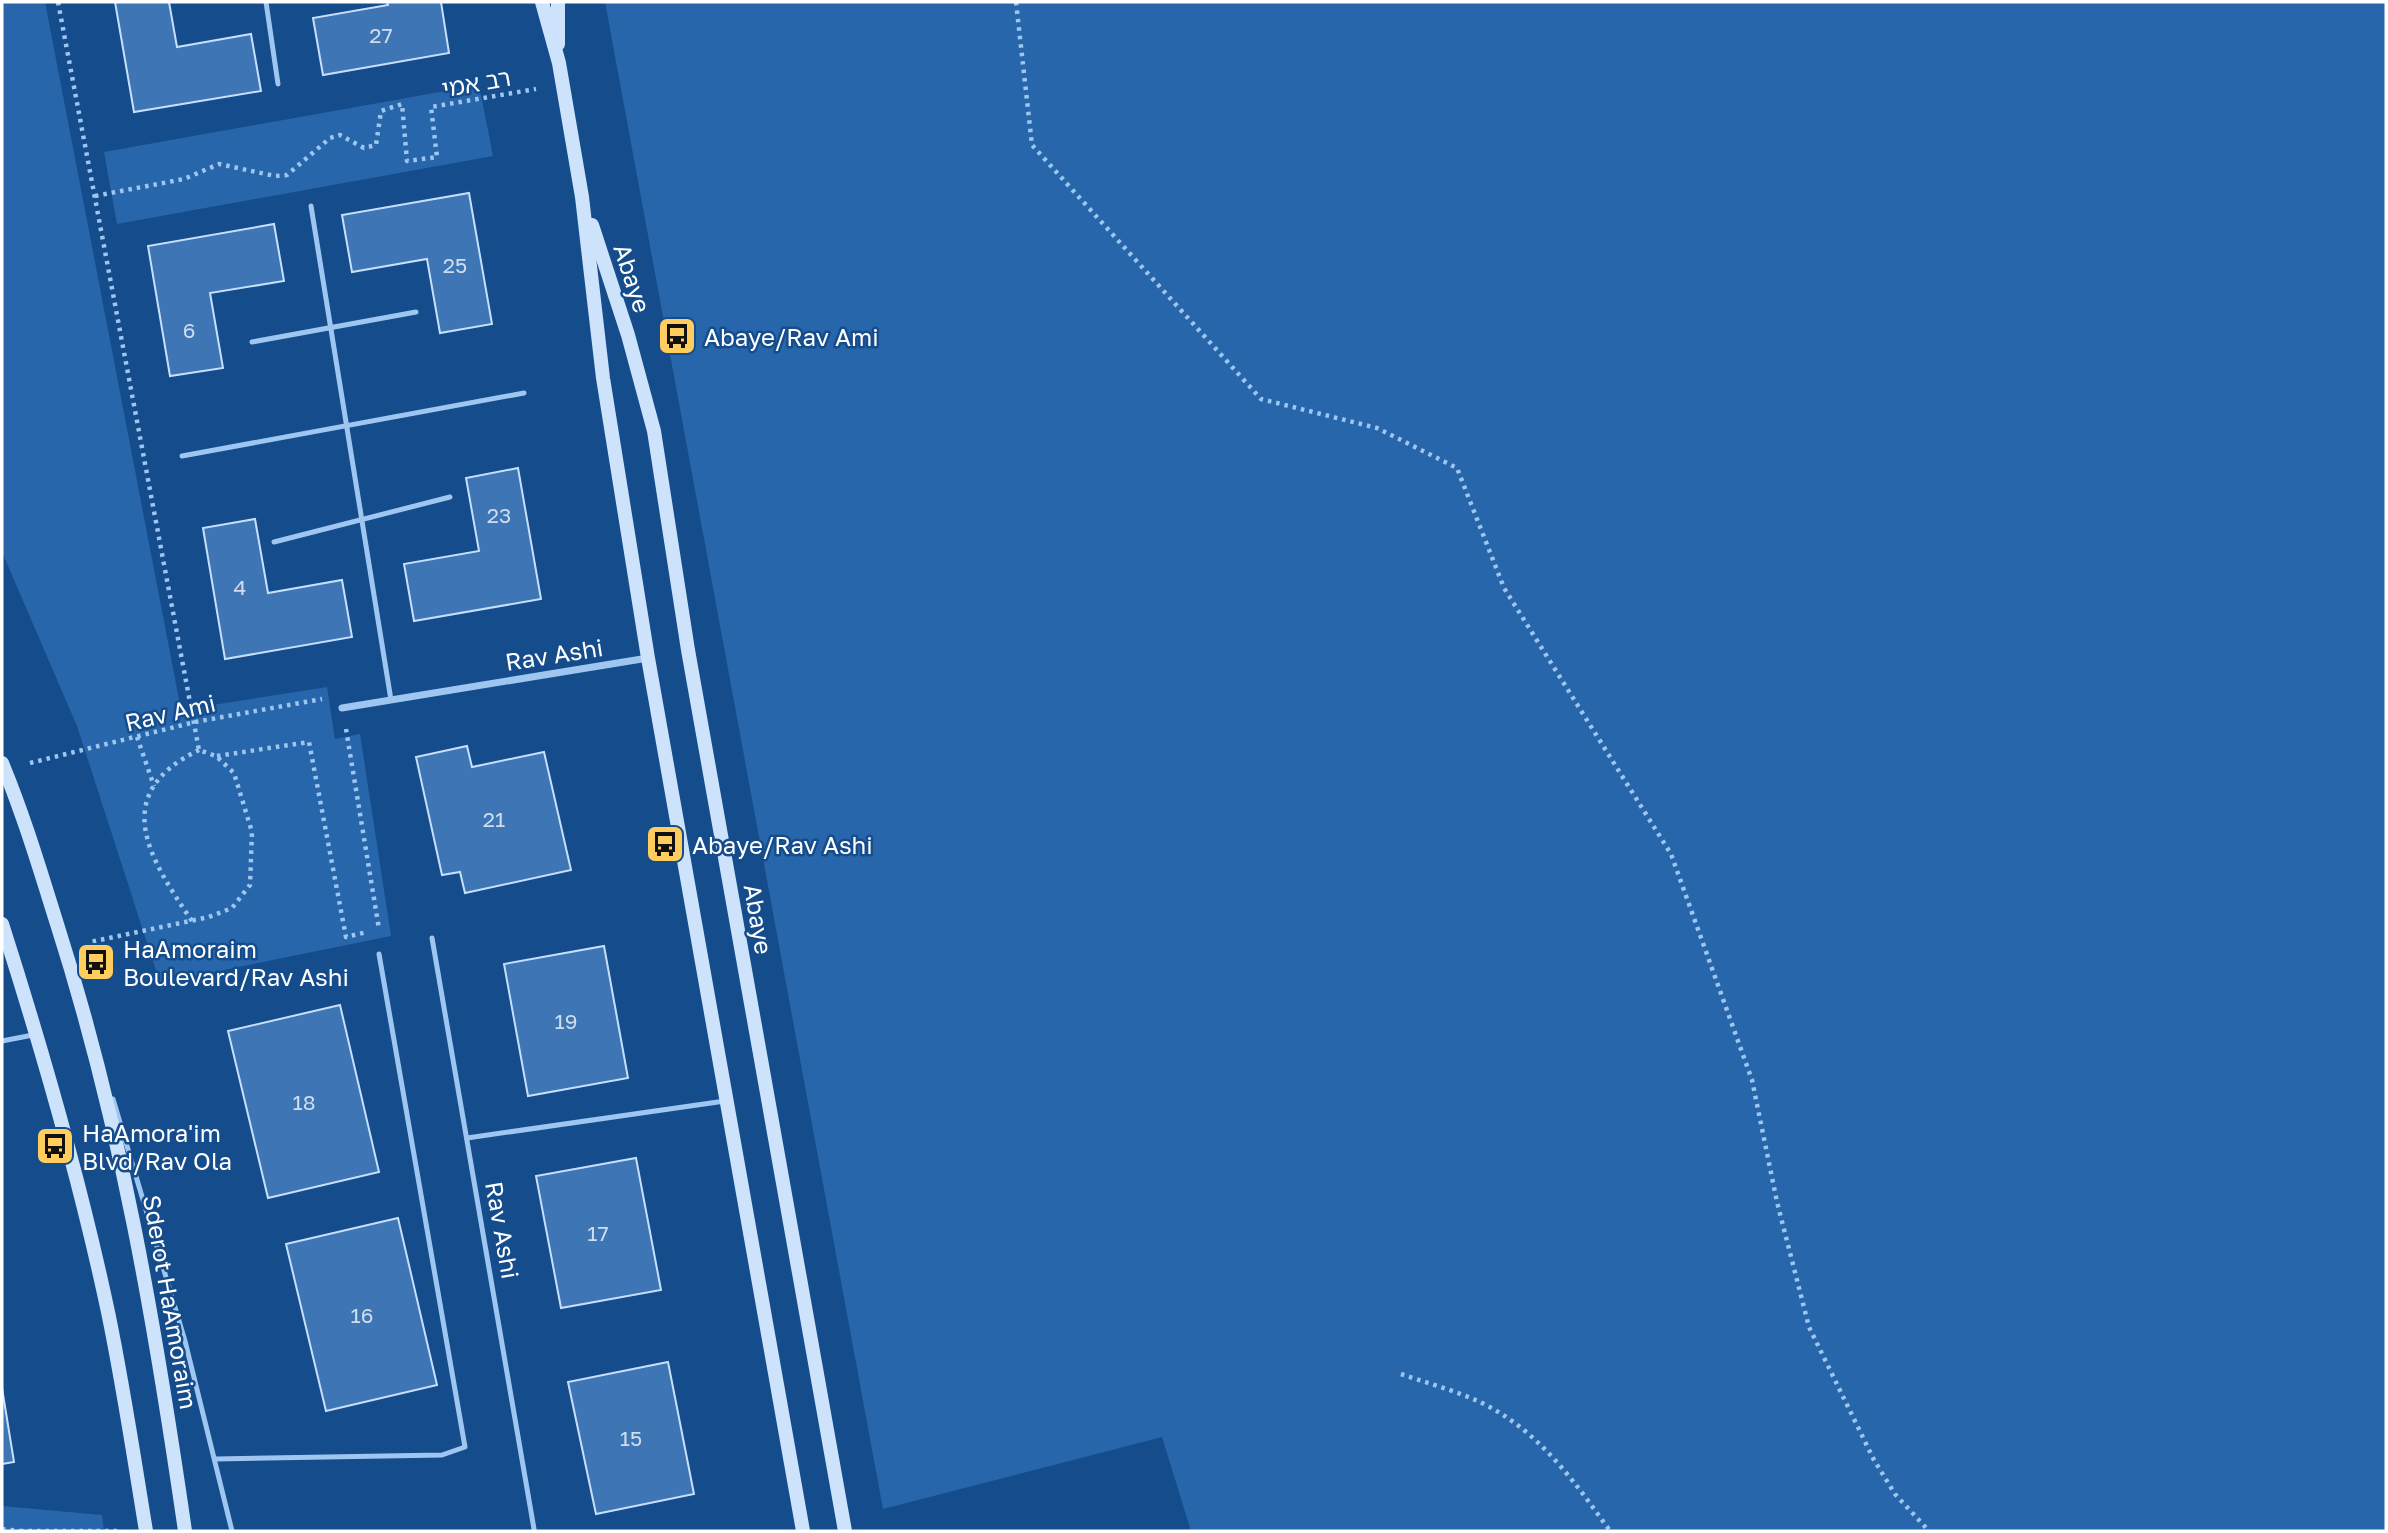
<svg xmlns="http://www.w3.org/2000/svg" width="2388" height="1533" font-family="'Golos Text','Noto Sans Hebrew',sans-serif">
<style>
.green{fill:#2866ab}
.building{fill:#3e76b5;stroke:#c6dffb;stroke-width:2}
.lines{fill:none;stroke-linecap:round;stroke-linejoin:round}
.path{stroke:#9fc6f0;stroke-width:4.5;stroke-dasharray:3.5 5;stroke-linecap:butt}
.lane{stroke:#9fc6f0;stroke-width:5}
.street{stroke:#9fc6f0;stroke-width:7}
.secondary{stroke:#cde2fb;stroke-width:14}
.labels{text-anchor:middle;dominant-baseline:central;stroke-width:5;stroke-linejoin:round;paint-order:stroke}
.number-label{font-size:21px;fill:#cfddec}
.street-label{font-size:24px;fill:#fff;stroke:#154c8c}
.poi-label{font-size:24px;fill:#fff;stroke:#154c8c;text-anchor:start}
</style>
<rect width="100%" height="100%" fill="#154c8c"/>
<g class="green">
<polygon points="2,2 45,2 181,710 327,687 335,739 360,734 391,936 160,983 77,726 2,552"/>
<polygon points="605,2 2386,2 2386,1531 1191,1531 1162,1437 883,1509"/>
<polygon points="479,85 493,156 117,224 104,152"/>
<polygon points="2,1506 102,1515 104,1531 2,1531"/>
</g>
<g class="building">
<polygon points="115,2 169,2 177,47 251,34 261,91 134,112"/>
<polygon points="387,2 441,2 449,53 323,75 313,18 388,5"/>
<polygon points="469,193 492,324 440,333 427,259 352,272 342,215"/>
<polygon points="274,224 284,281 210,293 223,368 170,376 148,246"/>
<polygon points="518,468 541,599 414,621 404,564 479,551 466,478"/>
<polygon points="255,519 268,593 342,580 352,637 225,659 203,528"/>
<polygon points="467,746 472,767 544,752 571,870 465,893 460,872 442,875 416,757"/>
<polygon points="604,946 628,1078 528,1096 504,964"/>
<polygon points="340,1005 379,1172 268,1198 228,1031"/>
<polygon points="636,1158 661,1290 561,1308 536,1176"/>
<polygon points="398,1218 437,1385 326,1411 286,1244"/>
<polygon points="668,1362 694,1494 596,1514 568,1382"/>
<polygon points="2,1388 14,1462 2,1464"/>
</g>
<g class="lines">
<g class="path">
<polyline points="58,2 199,750 216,756 234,773 252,832 250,885 232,908 209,917 90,942"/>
<polyline points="1016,2 1032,145 1261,399 1377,428 1457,468 1504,588 1671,854 1752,1080 1777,1202 1809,1327 1874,1460 1895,1494 1929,1531"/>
<polyline points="95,196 184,179 219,164 275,176 287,175 330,138 340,135 364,148 376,145 381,111 402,104 407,161 437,157 431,107 536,89"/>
<polyline points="346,729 379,929"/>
<polyline points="137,737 154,786"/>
<polyline points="217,756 309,742 346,937 367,932"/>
<polyline points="30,763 195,722 322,699"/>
<path d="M192 921C149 858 108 794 199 750"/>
<path d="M1401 1374C1427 1383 1457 1391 1482 1403 1539 1431 1574 1481 1610 1531"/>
<polyline points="2,1529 20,1531"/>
<polyline points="20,1531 120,1531"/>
</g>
<g class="lane">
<polyline points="266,2 278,84"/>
<polyline points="311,206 391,700"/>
<polyline points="252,342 416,312"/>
<polyline points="182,456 524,393"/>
<polyline points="274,542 450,497"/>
<polyline points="432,938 534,1529"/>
<polyline points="2,1041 33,1035"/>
<polyline points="113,1099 185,1341 232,1531"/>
<polyline points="467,1138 725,1101"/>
<polyline points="216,1459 442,1455 465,1447 379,954"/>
</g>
<polyline class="street" points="342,708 648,658"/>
<g class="secondary">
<polyline points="542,2 559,63 582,197 603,378 648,658 803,1531"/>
<polyline points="558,2 558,44"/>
<polyline points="592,225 628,335 654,431 688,650 845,1531"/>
<path d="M2 763C24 816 40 870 57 924 121 1124 155 1324 185 1531"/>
<path d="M2 924C43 1052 80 1180 108 1312 123 1384 134 1458 146 1531"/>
</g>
</g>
<defs>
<symbol id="bus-square" viewBox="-11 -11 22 22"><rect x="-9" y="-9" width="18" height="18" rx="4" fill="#ffcd5e" stroke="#154c8c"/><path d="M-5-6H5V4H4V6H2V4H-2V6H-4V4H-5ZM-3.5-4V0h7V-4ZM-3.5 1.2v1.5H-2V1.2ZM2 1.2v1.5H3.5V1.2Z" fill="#111"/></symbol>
</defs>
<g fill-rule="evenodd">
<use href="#bus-square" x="655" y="314" width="44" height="44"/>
<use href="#bus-square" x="643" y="822" width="44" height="44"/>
<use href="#bus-square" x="74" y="940" width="44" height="44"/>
<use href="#bus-square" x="33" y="1124" width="44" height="44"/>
</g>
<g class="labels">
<g class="number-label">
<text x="381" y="35">27</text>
<text x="455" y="265">25</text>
<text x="189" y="330">6</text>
<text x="499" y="515">23</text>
<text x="240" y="587">4</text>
<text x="494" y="819">21</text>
<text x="566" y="1021">19</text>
<text x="304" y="1102">18</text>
<text x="598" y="1233">17</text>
<text x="362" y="1315">16</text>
<text x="631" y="1438">15</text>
</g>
<g class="street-label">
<text transform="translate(476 82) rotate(-10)">רב אמי</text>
<text transform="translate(633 278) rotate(72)">Abaye</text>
<text transform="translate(554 654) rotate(-9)">Rav Ashi</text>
<text transform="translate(170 712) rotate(-13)">Rav Ami</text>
<text transform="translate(759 919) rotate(80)">Abaye</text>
<text transform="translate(503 1230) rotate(80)">Rav Ashi</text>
<text transform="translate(171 1302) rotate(80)">Sderot HaAmoraim</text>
</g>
<g class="poi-label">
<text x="704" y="336">Abaye/Rav Ami</text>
<text x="692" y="844">Abaye/Rav Ashi</text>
<text x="123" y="948">HaAmoraim<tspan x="123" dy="28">Boulevard/Rav Ashi</tspan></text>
<text x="82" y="1132">HaAmora'im<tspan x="82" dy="28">Blvd/Rav Ola</tspan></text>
</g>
</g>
<rect width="2388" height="1533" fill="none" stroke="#ffffff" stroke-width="7"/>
</svg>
